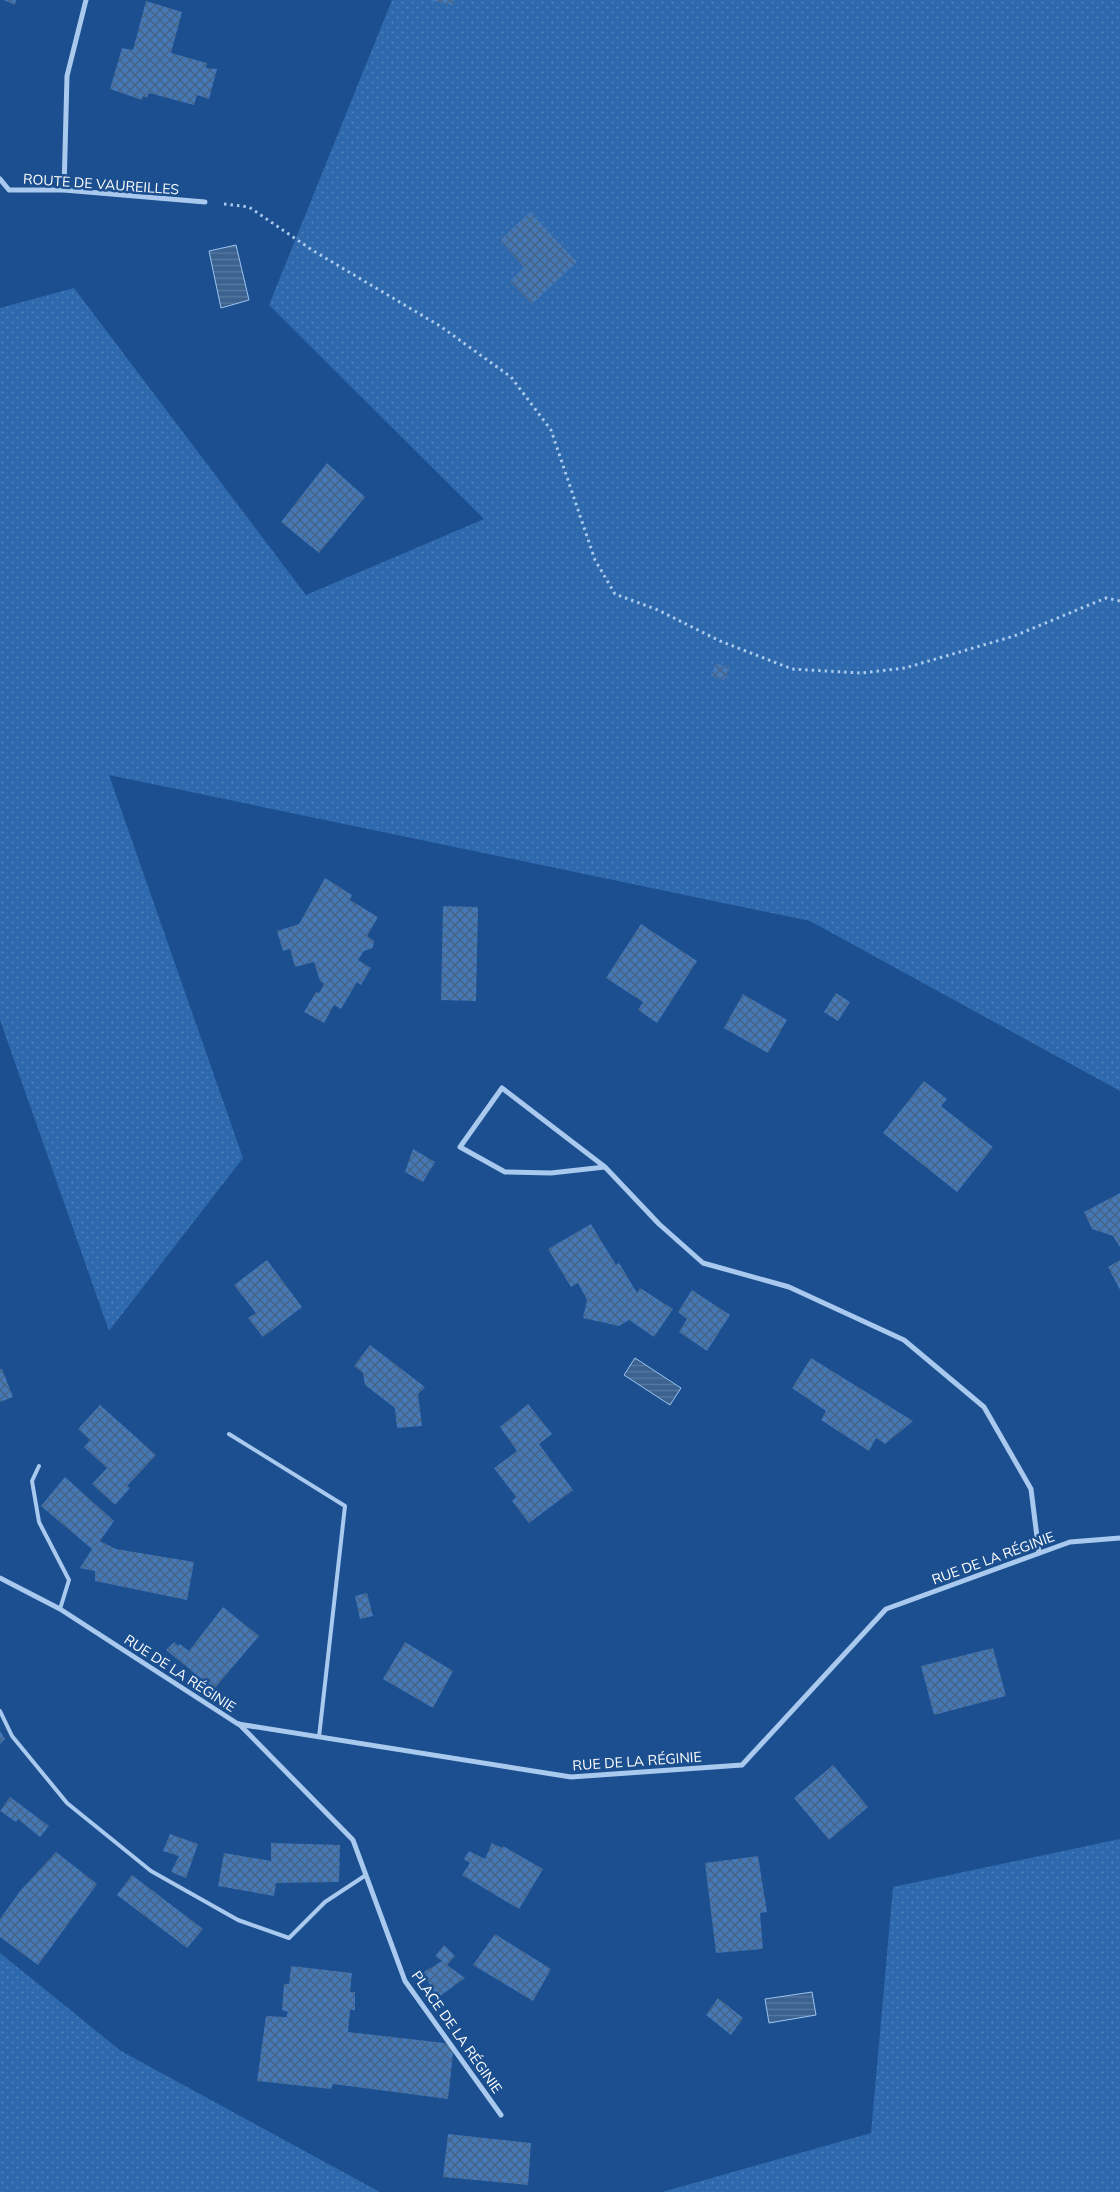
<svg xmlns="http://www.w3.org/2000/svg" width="1120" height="2192" font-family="Mulish,sans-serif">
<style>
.grass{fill:url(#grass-dots)}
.water{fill:url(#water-rules);stroke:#9cc4f0}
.building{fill:url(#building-cross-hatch)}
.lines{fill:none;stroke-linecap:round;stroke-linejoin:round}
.path{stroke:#a9c9ee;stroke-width:3;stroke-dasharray:2.5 4;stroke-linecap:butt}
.lane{stroke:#a9c9ee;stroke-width:4}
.street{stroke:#a9c9ee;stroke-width:5}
.labels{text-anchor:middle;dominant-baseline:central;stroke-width:5;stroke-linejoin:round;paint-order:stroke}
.street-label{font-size:14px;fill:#fff;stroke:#1b4f8f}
</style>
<defs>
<pattern id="grass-dots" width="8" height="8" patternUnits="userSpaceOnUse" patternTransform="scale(1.25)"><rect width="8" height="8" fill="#2e69ad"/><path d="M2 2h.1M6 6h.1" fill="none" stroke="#4d80b9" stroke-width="1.8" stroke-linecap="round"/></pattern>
<pattern id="water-rules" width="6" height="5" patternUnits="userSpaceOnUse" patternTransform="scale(1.25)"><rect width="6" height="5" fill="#3c6290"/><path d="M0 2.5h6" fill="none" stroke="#597aa1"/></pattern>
<pattern id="building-cross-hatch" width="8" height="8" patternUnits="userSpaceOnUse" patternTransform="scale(1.25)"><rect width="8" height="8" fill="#4478b7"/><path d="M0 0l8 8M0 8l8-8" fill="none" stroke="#486282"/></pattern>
</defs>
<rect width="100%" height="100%" fill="#1b4f8f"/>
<g class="grass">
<polygon points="392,0 1120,0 1120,1091 810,921 109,775 243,1158 109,1331 0,1020 0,308 74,288 306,595 484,519 269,305"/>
<polygon points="1120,1839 1120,2192 662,2192 871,2133 893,1887"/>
<polygon points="0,1953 121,2051 380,2192 0,2192"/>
</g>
<g class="water">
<polygon points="236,245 249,300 221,308 209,251"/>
<polygon points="635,1358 681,1388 670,1405 624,1375"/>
<polygon points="812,1992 816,2015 769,2023 765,1999"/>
</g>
<g class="building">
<polygon points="4,0 16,0 15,5"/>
<polygon points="428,0 454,0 453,5"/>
<polygon points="146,1 182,12 171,53 207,63 206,68 217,69 209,99 197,95 194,105 149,93 147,98 143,96 142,100 110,89 122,48 133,50"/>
<polygon points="530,212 577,262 532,304 510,281 524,267 500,240"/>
<polygon points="327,463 365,497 319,553 281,522"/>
<polygon points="716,663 730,668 724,680 711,676"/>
<polygon points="325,878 352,895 350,900 378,917 367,936 374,941 373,948 364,951 358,960 371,968 361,985 357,982 341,1009 334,1005 324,1023 304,1012 316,992 319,993 324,984 320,981 314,962 295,967 290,949 283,951 277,931 299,924"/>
<polygon points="443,906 478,907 476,1001 441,1000"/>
<polygon points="641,924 697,961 657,1023 638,1010 643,1002 606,978"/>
<polygon points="836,993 850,1002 838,1021 824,1012"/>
<polygon points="743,994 787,1020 768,1053 724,1028"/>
<polygon points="924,1081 947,1099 941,1106 993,1147 957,1192 883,1133"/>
<polygon points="413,1149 435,1162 423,1182 405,1172"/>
<polygon points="1120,1193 1120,1247 1113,1236 1092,1229 1084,1212"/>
<polygon points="591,1224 616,1265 619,1263 637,1293 640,1288 673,1309 654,1337 629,1320 619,1326 583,1318 587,1300 578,1283 571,1287 548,1249"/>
<polygon points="267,1260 302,1307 263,1337 248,1318 256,1313 234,1285"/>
<polygon points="1120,1260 1120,1290 1108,1267"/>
<polygon points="692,1290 730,1315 707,1351 679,1332 687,1319 678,1312"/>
<polygon points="370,1345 425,1387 418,1394 422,1426 397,1428 395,1408 365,1385 363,1373 354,1366"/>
<polygon points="811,1358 913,1421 885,1444 876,1438 869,1451 821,1420 826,1411 792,1388"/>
<polygon points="0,1369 2,1369 13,1397 0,1402"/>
<polygon points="528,1404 552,1434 539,1444 573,1490 529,1523 512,1501 516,1497 494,1468 517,1451 500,1427"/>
<polygon points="100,1405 156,1455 127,1486 130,1488 115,1505 92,1484 107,1468 84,1447 90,1440 78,1429"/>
<polygon points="65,1477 114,1521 100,1541 116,1549 194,1562 187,1600 95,1581 95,1571 80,1568 92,1549 41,1506"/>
<polygon points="367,1593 373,1616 360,1619 355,1596"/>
<polygon points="223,1607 259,1636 214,1689 166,1650 174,1642 178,1646 180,1644 189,1651"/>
<polygon points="405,1642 453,1671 433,1708 383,1679"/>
<polygon points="993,1648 1006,1696 934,1715 921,1666"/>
<polygon points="0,1731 5,1739 0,1744"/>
<polygon points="833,1765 868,1807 829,1840 794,1798"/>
<polygon points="10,1797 49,1826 40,1837 18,1819 16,1822 0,1811"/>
<polygon points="170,1834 198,1844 186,1878 171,1872 179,1856 163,1851"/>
<polygon points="271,1843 340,1845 339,1882 276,1883 274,1896 218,1886 224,1853 271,1861"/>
<polygon points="492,1843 502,1848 503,1846 543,1869 519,1909 462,1875 470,1863 464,1859 469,1851 485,1859"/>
<polygon points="56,1852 97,1884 38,1965 0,1937 0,1919 21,1890"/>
<polygon points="758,1856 767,1912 760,1913 763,1949 716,1953 705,1863"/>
<polygon points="132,1875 203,1929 187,1948 117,1895"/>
<polygon points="495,1934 551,1969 533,2001 473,1965"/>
<polygon points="444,1945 455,1956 447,1965 465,1978 436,1999 424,1972 442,1961 435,1956"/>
<polygon points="291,1966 352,1973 350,1992 355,1992 355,2010 350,2010 348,2032 445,2043 451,2048 453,2053 448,2099 333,2084 331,2089 257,2081 266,2016 286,2017 288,2012 282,2010 284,1984 289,1984"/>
<polygon points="718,1998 743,2018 731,2035 706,2015"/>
<polygon points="448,2134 531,2143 528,2185 443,2177"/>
</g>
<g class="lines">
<polyline class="path" points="224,204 249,207 312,250 440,326 511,377 551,430 595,560 615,594 658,610 720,641 792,669 861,673 905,668 1014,636 1106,598 1120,601"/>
<g class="lane">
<polyline points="229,1434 345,1506 319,1737"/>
<polyline points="39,1466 32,1481 39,1522 69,1580 60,1609"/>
<polyline points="0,1711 12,1736 67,1803 151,1871 238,1920 289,1938 325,1902 366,1875"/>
</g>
<g class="street">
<polyline points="0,179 9,190 64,190 205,202"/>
<polyline points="64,190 67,76 86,0"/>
<polyline points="605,1167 551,1173 505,1172 460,1147 502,1088 605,1167 659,1224 703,1263 789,1287 904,1340 984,1407 1031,1489 1039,1553"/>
<polyline points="0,1578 60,1609 238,1724 571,1777 742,1765 886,1609 1070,1542 1120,1538"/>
<polyline points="239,1724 353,1840 405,1981 501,2115"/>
</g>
</g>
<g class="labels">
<g class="street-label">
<text transform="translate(101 184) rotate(4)">ROUTE DE VAUREILLES</text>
<text transform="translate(993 1558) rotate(-20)">RUE DE LA RÉGINIE</text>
<text transform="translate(180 1673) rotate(33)">RUE DE LA RÉGINIE</text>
<text transform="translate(637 1761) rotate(-4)">RUE DE LA RÉGINIE</text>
<text transform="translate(457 2032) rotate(55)">PLACE DE LA RÉGINIE</text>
</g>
</g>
</svg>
